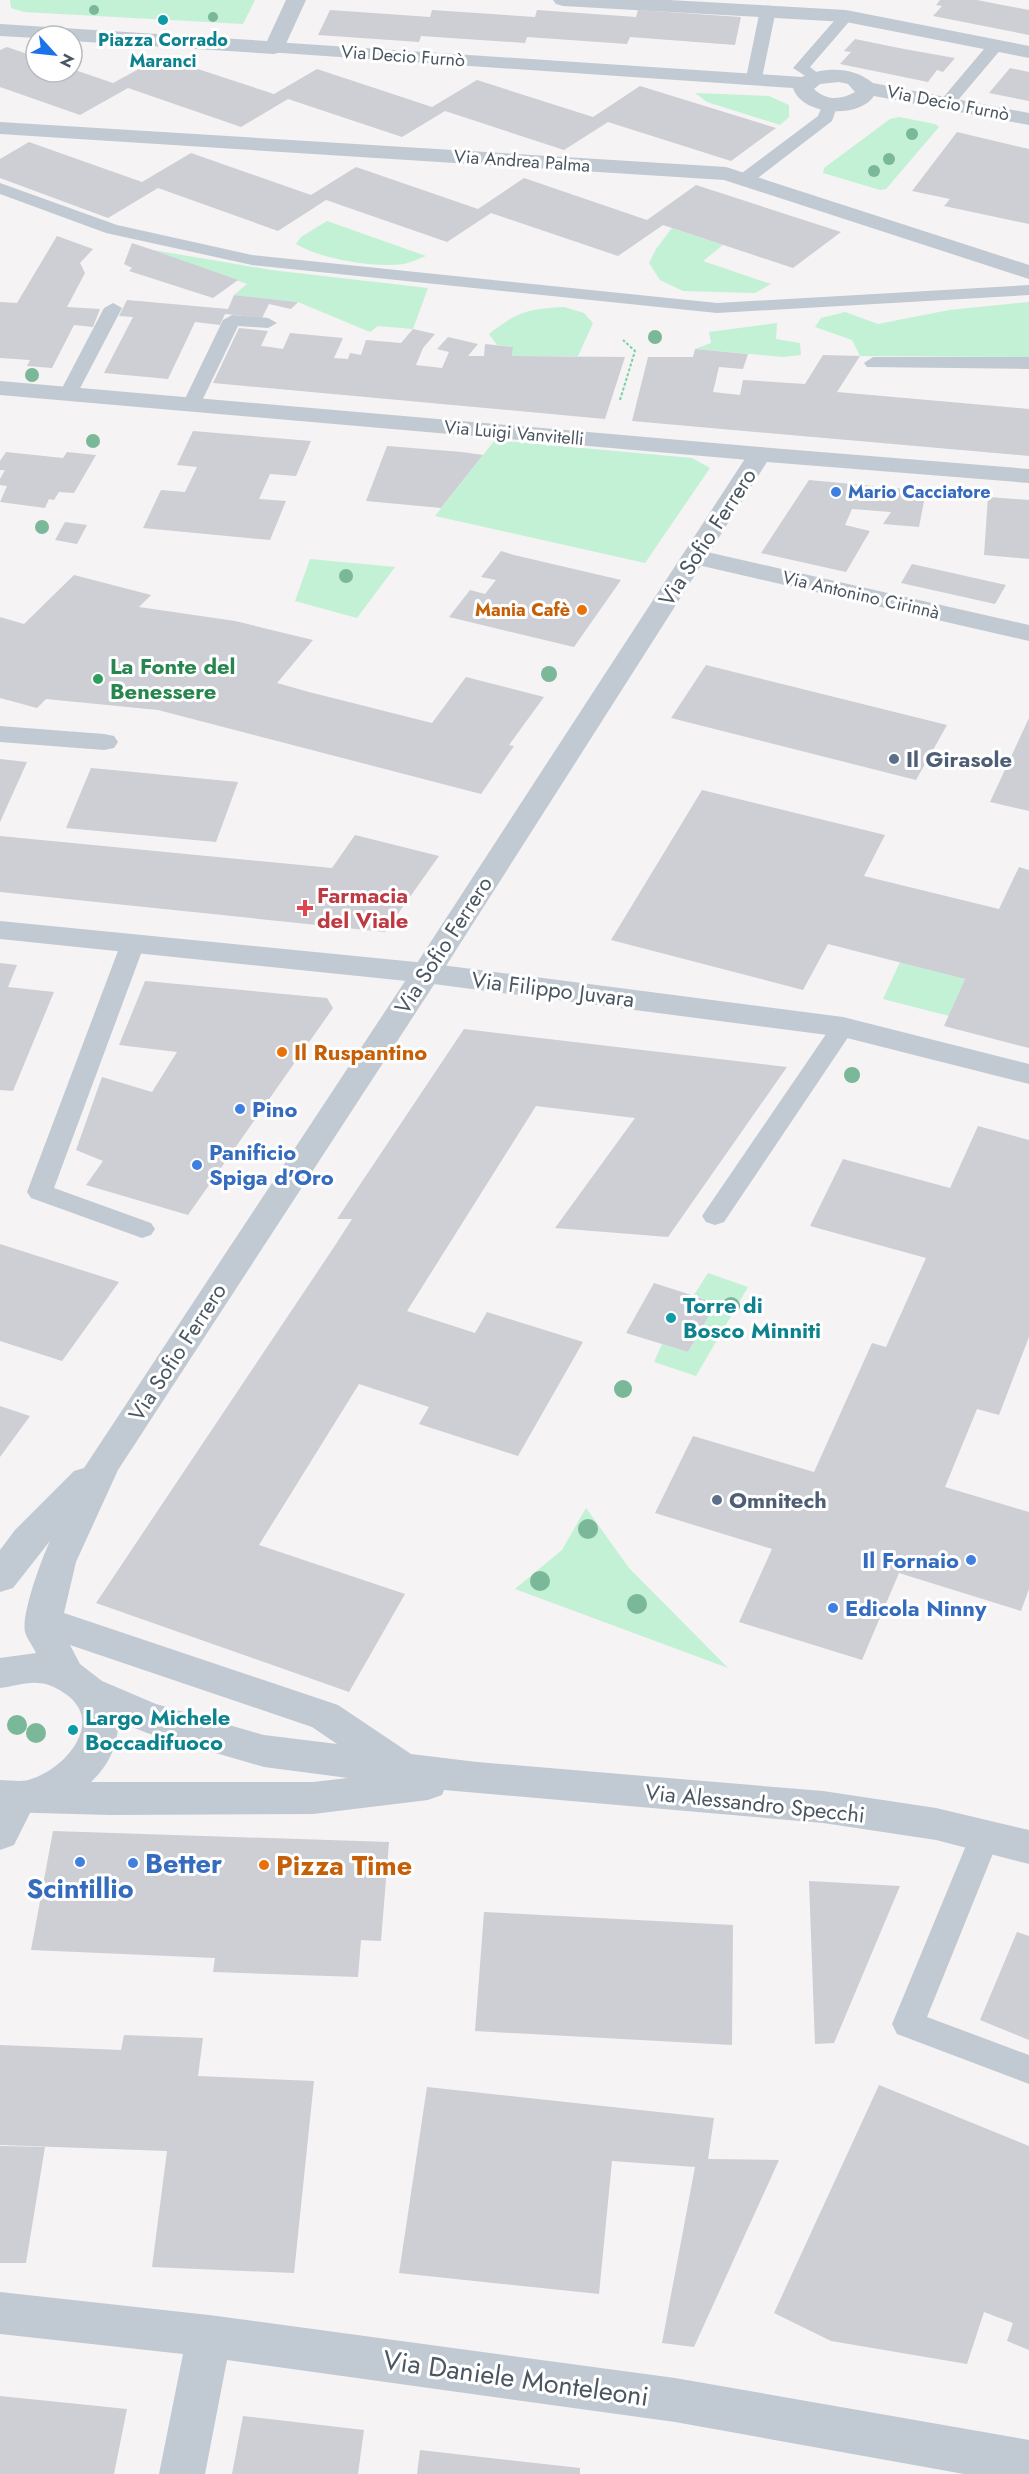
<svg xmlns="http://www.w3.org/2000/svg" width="1029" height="2474" font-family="Jost,sans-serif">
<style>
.green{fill:#c3f1d5}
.building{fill:#cdcfd5}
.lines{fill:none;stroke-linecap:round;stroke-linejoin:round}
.path{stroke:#7ad0a6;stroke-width:2;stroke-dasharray:3 2;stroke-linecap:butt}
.service{fill:#c1cad2;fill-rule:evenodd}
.minor{fill:#c1cad2;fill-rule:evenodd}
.tertiary{fill:#c1cad2;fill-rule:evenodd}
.tree{fill:#7bb799}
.culture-dot{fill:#0f9aa8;stroke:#fff;stroke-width:2}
.shop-dot{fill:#3f7fe0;stroke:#fff;stroke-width:2}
.food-dot{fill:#e8710a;stroke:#fff;stroke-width:2}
.leisure-dot{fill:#2e9e5b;stroke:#fff;stroke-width:2}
.service-dot{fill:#5c6f8a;stroke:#fff;stroke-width:2}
.health-dot{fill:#e0444e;stroke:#fff;stroke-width:2}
.labels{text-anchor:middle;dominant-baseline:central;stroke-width:6;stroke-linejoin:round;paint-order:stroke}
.far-culture-label{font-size:18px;font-weight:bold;fill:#0d838f;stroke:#fff}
.far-street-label{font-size:18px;fill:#4a5661;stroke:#fff}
.far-shop-label{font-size:18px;font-weight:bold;fill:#366cbe;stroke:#fff;text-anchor:start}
.far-food-label{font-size:18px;font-weight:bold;fill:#c56008;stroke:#fff;text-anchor:end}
.street-label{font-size:22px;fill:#4a5661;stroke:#fff}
.leisure-label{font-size:22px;font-weight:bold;fill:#27864d;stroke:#fff;text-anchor:start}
.service-label{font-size:22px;font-weight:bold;fill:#4e5e75;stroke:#fff;text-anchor:start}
.health-label{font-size:22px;font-weight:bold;fill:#be3a42;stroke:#fff;text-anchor:start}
.food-label{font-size:22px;font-weight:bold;fill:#c56008;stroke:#fff;text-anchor:start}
.shop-label{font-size:22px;font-weight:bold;fill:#366cbe;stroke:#fff;text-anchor:start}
.culture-label{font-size:22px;font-weight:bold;fill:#0d838f;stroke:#fff;text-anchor:start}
.near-shop-label{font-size:27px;font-weight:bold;fill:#366cbe;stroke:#fff;text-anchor:start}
.near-food-label{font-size:27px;font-weight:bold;fill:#c56008;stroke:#fff;text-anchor:start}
.near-street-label{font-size:27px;fill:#4a5661;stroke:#fff}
</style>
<rect width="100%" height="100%" fill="#f5f3f3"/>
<g class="green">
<polygon points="10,0 255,0 243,24 24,12 11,8"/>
<polygon points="695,93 769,96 789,105 789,117 780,125 707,102"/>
<polygon points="899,117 935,124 939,127 886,189 880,190 823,173 824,168 890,119"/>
<path d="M327 221 426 256C419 258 411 263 403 264 374 268 321 259 296 244L301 237Z"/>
<polygon points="672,228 723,245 703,261 771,284 755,293 683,291 660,280 649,263 656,249"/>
<polygon points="153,250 271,270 428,288 413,329 378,326 370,332 298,302 234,295 247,284"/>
<polygon points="1029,302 1029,357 860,356 852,340 815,327 821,318 845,312 878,324 949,310"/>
<path d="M564 307 584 313 593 323 578 356H512L513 347 497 345 489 334C517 312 527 309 564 307Z"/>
<polygon points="777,323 776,339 800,343 801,355 783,357 695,349 711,343 709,332"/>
<polygon points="495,440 692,458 710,468 645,563 435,516"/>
<polygon points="310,559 395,567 357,618 295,601"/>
<polygon points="900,962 965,979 949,1016 883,999"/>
<polygon points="708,1273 748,1287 696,1376 654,1362 662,1344 688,1352 716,1303 694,1295"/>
<polygon points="586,1508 629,1568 728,1668 515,1589 562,1550"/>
</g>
<g class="building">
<polygon points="940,0 977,0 1029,10 1029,35 933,16 942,6 936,5"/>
<polygon points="330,10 430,17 432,10 535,17 537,10 636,17 638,10 741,17 735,45 630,37 627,44 527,37 525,43 421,36 419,42 318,35"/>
<polygon points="855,39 904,49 955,58 943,72 937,70 928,82 840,64 851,52 844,51"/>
<polygon points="7,47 36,57 36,72 72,72 72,69 113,83 161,57 274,94 317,69 432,107 477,80 593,117 640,86 776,128 731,161 608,122 564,150 445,111 402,137 288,99 241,127 128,88 80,115 0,87 0,50"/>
<polygon points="1010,68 1029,72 1029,101 989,93"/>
<polygon points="957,132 1029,149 1029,224 944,206 950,199 912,191"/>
<polygon points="29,142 142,182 191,153 311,195 356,167 478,209 524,178 647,220 696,185 841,232 793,268 663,225 618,256 491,213 447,242 326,200 278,231 158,188 108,218 0,178 0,159"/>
<polygon points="57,236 93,249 80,263 85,273 67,307 100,309 93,327 74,325 52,368 27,366 30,360 0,358 0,302 17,303"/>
<polygon points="132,243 153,250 238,280 213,298 129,271 132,268 124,264"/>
<polygon points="234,295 298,302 291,309 269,304 262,318 225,314 220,325 195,322 168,379 104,373 133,317 119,316 127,300 228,309"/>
<polygon points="239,328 268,331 261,346 270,347 283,349 290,333 343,338 334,358 348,359 350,353 361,355 366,340 401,343 413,329 435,334 423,348 416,365 442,368 449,352 437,349 448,337 478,344 468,356 484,356 485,344 513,347 512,356 625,357 605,419 213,383"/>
<polygon points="695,349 748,354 743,369 719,367 713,392 740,395 743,380 805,384 823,355 860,356 837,392 1029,409 1029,456 632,421 648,357 693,357"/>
<polygon points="193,431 311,441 296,476 270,474 259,499 286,501 270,540 143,528 161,490 185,492 197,467 177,465"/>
<polygon points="387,446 462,452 483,455 441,508 366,501"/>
<polygon points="6,452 63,458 67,452 96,455 74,493 59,492 54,500 49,499 45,508 0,502 7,486 0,485 0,479 5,470 0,470 0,461"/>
<polygon points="809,480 926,491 919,527 883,524 891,512 852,509 845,525 870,531 846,572 761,553"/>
<polygon points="988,497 1029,500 1029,559 984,555"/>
<polygon points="65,522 87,525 77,544 55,540"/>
<polygon points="501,551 514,555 621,580 574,647 449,617 470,590 485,594 496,580 481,577"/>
<polygon points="912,564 1006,585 995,604 901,583"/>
<polygon points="74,575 151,595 139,607 235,621 313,640 277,683 309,692 432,723 466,677 544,697 509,745 514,746 481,794 158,710 46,699 37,708 0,698 0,617 24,624"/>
<polygon points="706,665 947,725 916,780 671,718"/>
<polygon points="1029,718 1029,811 990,802"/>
<polygon points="0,759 27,762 0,822"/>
<polygon points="91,768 113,770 238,782 216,842 66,828"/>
<polygon points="702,790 885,835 864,876 999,909 1019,867 1029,870 1029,1048 944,1026 965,979 828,944 803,990 611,940"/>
<polygon points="355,835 439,856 385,932 0,892 0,836 332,868"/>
<polygon points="0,963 17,965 8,987 54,992 13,1091 0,1090"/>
<polygon points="145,981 327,998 333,1008 188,1215 86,1185 103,1161 76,1150 102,1077 152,1092 177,1052 119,1045"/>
<polygon points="464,1029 787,1067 668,1237 555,1228 635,1118 536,1106 407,1311 475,1333 487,1312 583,1342 518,1456 419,1424 429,1407 359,1384 259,1545 405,1594 349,1692 96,1603 336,1244 352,1219 337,1219"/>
<polygon points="978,1126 1029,1140 1029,1337 999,1415 977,1409 945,1487 1029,1512 1029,1589 1021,1611 899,1573 862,1660 739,1622 772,1549 655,1513 693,1436 814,1472 872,1343 886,1347 926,1258 810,1226 843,1159 950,1188"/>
<polygon points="0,1244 119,1282 62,1361 0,1341"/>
<polygon points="654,1283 716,1303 688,1352 626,1333"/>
<polygon points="0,1406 30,1416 0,1457"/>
<polygon points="53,1831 389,1842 381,1941 361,1940 358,1977 213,1972 215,1958 31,1950"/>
<polygon points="809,1881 900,1886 834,2043 815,2044"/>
<polygon points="484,1912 733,1925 732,2045 475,2031"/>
<polygon points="1017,1932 1029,1936 1029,2040 980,2020"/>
<polygon points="124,2035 203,2038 198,2076 314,2081 294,2273 152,2267 167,2151 0,2145 0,2045 121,2050"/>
<polygon points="879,2085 1029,2146 1029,2350 1007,2341 1013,2323 984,2312 967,2364 831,2341 774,2313"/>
<polygon points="427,2087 714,2118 708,2159 779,2160 694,2347 662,2343 695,2167 612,2161 599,2294 399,2273"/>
<polygon points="0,2146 45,2147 26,2263 0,2263"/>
<polygon points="0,2396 127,2409 114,2474 0,2474"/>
<polygon points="243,2416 364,2430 358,2474 232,2474"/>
<polygon points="420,2450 580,2468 580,2474 417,2474"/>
</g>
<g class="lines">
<polyline class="path" points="620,400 635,351 623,340"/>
<g class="service">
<polygon points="768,5 776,10 762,78 754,83 746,78 760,10"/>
<polygon points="846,11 854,16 810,67 824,78 816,83 793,68 841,13"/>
<polygon points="996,40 1002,42 1004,45 1002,48 953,106 941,106 939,103 941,100 990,42"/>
<polygon points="830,99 838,104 832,121 750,184 738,184 736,180 738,176 818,116 824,101"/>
<polygon points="0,183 117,225 252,255 717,303 1029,285 1029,295 717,313 252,265 106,233 0,194"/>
<polygon points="113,303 122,308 77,394 68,400 61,398 59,394 104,308"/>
<polygon points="232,315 268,318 277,323 268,328 238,326 200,405 198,409 184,409 182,405 223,320"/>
<polygon points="873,357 1029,357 1029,369 867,367 864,363"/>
<polygon points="133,936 141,938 145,943 54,1188 151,1223 155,1229 151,1235 142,1238 31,1198 27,1192 121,943 125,938"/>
<polygon points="843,1019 851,1021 855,1027 724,1222 715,1225 706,1222 702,1216 706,1210 835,1021"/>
<polygon points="985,1823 996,1827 1000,1836 927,2017 1029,2055 1029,2084 897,2034 892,2024 970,1836 974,1827"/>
</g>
<g class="minor">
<polygon points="553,0 669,0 846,10 1029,46 1029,58 846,22 563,6 556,4"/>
<path d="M274 42 802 77C825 66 854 67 873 83L1029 113V125L874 96C859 119 802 116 793 88L267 52 264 48 267 44ZM839 82 848 84 855 92C841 100 826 101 814 89L820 84Z"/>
<polygon points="0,122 726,167 1029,265 1029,279 724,180 0,134"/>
<polygon points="0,381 760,447 769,449 772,454 769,459 760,461 0,395"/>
<polygon points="694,549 1029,625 1029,641 685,562 681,557 685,552"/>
<polygon points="0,726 104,734 114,736 118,742 114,748 104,750 0,742"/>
<polygon points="0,921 426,963 843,1017 1029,1064 1029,1084 843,1037 426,983 0,939"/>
<polygon points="19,1781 33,1786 38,1797 14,1845 0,1850 0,1795 5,1786"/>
<polygon points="0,2292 209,2315 675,2378 1029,2440 1029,2474 964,2474 675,2422 227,2360 205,2474 159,2474 183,2354 0,2334"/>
</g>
<g class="tertiary">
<polygon points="286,0 306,0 284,48 281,52 274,54 72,41 72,36 36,36 36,38 0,36 0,24 267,41"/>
<path d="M760 447 1029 469V483L767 462 437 980 118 1470 76 1562 64 1613 338 1705 411 1754 477 1762 823 1791 936 1808 1029 1830V1864L936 1840 823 1823 444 1790 442 1795 428 1800 313 1814 111 1815 0 1812V1780C9 1780 20 1782 28 1780 62 1772 106 1724 67 1695 58 1689 49 1683 37 1683 25 1682 12 1687 0 1688V1658L36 1653C33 1646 27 1639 25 1632 21 1614 42 1558 50 1541L13 1588 0 1592V1550L15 1530 74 1471 84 1468 415 966 748 454 751 449ZM70 1645 312 1727 337 1744 264 1735 156 1704 102 1681 80 1664ZM118 1721 147 1733 264 1767 348 1778 313 1782H91C108 1766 119 1745 118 1721Z"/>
</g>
</g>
<g class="tree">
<circle cx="94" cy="10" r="5"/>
<circle cx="213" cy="17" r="5"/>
<circle cx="912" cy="134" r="6"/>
<circle cx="889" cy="159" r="6"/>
<circle cx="874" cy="171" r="6"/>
<circle cx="655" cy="337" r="7"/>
<circle cx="32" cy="375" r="7"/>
<circle cx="93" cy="441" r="7"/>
<circle cx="42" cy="527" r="7"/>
<circle cx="346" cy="576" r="7"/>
<circle cx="549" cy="674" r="8"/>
<circle cx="852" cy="1075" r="8"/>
<circle cx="731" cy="1306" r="9"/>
<circle cx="623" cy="1389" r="9"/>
<circle cx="588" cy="1529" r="10"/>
<circle cx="540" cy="1581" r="10"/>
<circle cx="637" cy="1604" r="10"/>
<circle cx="17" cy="1725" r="10"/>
<circle cx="36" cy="1733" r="10"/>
</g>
<g class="culture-dot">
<circle cx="163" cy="20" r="6"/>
<circle cx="671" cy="1318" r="6"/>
<circle cx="73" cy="1730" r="6"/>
</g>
<g class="shop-dot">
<circle cx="836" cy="492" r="6"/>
<circle cx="240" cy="1109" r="6"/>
<circle cx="197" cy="1165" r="6"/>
<circle cx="971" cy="1560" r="6"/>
<circle cx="833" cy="1608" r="6"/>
<circle cx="80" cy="1862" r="6"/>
<circle cx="133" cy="1863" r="6"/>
</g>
<g class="food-dot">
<circle cx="582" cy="610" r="6"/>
<circle cx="282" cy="1052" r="6"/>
<circle cx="264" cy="1865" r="6"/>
</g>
<circle class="leisure-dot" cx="98" cy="679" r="6"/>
<g class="service-dot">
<circle cx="894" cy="759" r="6"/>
<circle cx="717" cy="1500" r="6"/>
</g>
<path class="health-dot" d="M302 899h6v6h6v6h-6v6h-6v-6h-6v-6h6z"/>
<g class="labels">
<g class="far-culture-label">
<text x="163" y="40">Piazza Corrado<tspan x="163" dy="21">Maranci</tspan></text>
</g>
<g class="far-street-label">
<text transform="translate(403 56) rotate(4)">Via Decio Furnò</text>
<text transform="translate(948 103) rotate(11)">Via Decio Furnò</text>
<text transform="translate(522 161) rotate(4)">Via Andrea Palma</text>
<text transform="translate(514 433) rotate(5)">Via Luigi Vanvitelli</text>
<text transform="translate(861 595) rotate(13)">Via Antonino Cirinnà</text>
</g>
<g class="far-shop-label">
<text x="848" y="492">Mario Cacciatore</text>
</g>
<g class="far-food-label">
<text x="570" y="610">Mania Cafè</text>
</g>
<g class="street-label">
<text transform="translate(707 537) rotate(-57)">Via Sofio Ferrero</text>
<text transform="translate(443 945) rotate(-57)">Via Sofio Ferrero</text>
<text transform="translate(553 989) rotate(7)">Via Filippo Juvara</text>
<text transform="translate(177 1352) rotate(-57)">Via Sofio Ferrero</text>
<text transform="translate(755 1803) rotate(6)">Via Alessandro Specchi</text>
</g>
<g class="leisure-label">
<text x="110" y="666">La Fonte del<tspan x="110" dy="25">Benessere</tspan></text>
</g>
<g class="service-label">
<text x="906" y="759">Il Girasole</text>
<text x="729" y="1500">Omnitech</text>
</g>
<g class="health-label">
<text x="317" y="895">Farmacia<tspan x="317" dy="25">del Viale</tspan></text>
</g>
<g class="food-label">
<text x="294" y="1052">Il Ruspantino</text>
</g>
<g class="shop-label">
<text x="252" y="1109">Pino</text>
<text x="209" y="1152">Panificio<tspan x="209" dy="25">Spiga d'Oro</tspan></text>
<text x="959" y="1560" text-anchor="end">Il Fornaio</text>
<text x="845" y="1608">Edicola Ninny</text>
</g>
<g class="culture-label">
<text x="683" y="1305">Torre di<tspan x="683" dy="25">Bosco Minniti</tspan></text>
<text x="85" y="1717">Largo Michele<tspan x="85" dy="25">Boccadifuoco</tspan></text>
</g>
<g class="near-shop-label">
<text x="145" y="1863">Better</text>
<text x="80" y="1888" text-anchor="middle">Scintillio</text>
</g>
<g class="near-food-label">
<text x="276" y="1865">Pizza Time</text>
</g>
<g class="near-street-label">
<text transform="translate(516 2378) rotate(8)">Via Daniele Monteleoni</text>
</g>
</g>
<g transform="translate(54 54) rotate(117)"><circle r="28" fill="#ffffff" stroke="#b7bbc0" stroke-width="1.5"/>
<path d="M0-4.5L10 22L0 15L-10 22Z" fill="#1a73e8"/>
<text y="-9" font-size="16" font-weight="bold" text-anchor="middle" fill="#4a5661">N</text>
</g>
</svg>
